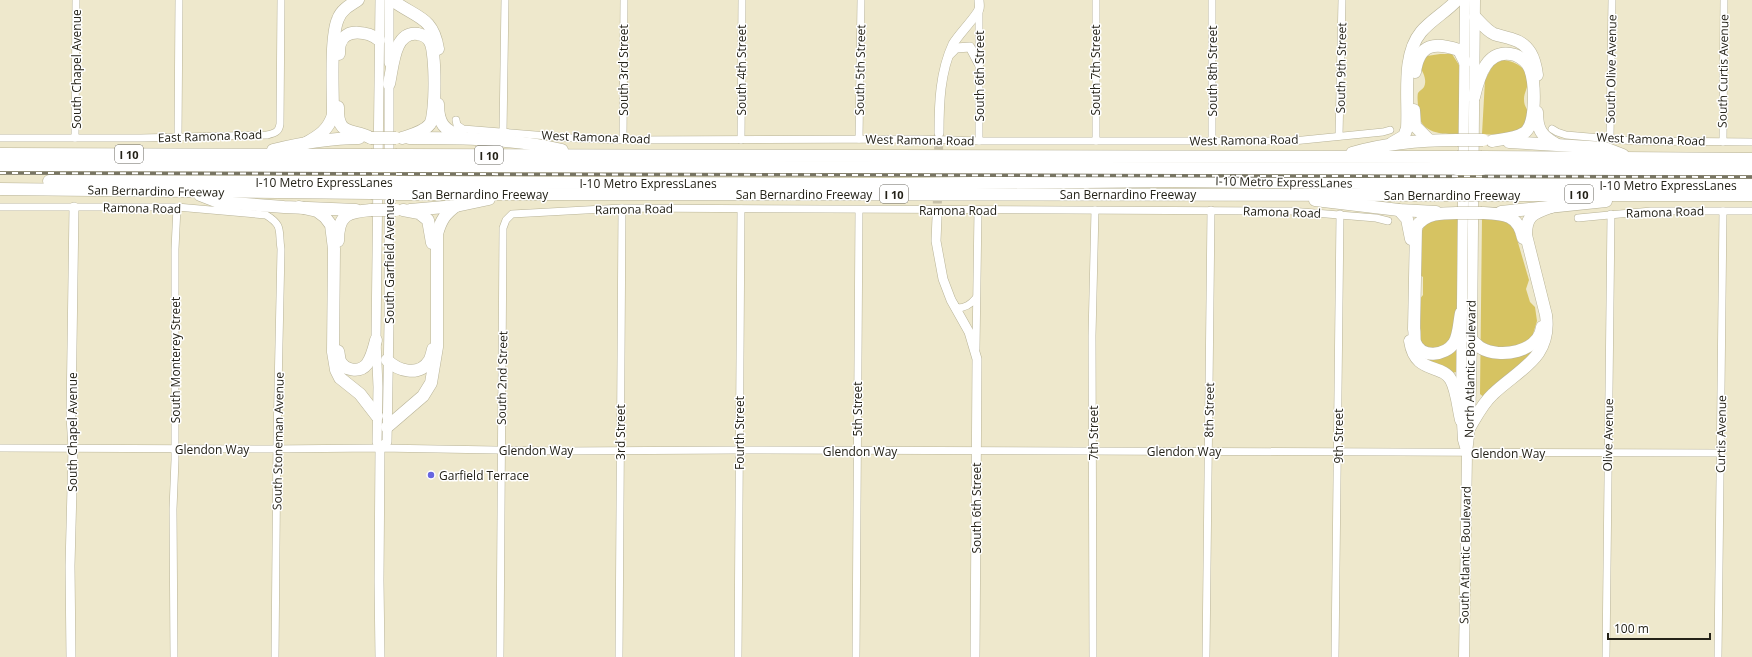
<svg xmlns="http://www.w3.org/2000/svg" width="1752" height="657" font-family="'Open Sans',sans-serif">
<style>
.green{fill:#d6c362}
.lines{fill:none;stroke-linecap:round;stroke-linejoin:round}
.secondary-tunnel{stroke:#c6c0a8;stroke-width:9;stroke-dasharray:9 4.5;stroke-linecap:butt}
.street-casing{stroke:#b8b397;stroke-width:8}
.secondary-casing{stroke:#b8b397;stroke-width:10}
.primary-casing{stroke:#b8b397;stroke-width:11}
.highway-casing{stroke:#b8b397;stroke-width:13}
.street{stroke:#fff;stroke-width:7}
.secondary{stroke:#fff;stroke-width:9}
.primary{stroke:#fff;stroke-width:10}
.highway{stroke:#fff;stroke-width:12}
.rail-casing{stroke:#787563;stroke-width:3.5}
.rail{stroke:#fff;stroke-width:2;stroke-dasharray:6;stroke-linecap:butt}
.highway-bridge-casing{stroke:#b8b397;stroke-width:13;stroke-linecap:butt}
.highway-bridge{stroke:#fff;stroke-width:12}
.poi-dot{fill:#6766e0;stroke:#fff;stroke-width:1.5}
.labels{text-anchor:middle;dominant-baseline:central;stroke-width:3;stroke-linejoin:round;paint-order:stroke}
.shield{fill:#fff;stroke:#66645d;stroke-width:1}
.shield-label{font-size:11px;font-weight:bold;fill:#242218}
.street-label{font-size:12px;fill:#242218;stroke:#fff}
.poi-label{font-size:12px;fill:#242218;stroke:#fff;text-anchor:start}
</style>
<rect width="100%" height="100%" fill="#eee8cc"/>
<g class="green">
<path d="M1440 54H1452L1459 65V134C1438 135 1417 132 1418 106 1418 103 1417 97 1418 93 1419 91 1423 89 1424 87 1427 81 1424 74 1421 69L1422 63 1427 56Z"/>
<path d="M1504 60C1518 62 1531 70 1527 87 1526 91 1524 94 1524 99 1524 107 1527 107 1528 113 1529 118 1523 125 1521 130L1497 135 1482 134 1485 80 1494 63Z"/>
<path d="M1445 218H1458L1456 372 1452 373 1422 359 1419 300 1423 295V277L1417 273C1418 259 1416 230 1429 222 1433 220 1440 219 1445 218Z"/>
<polygon points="1482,218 1509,222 1514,229 1529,280 1526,289 1530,302 1535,307 1537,321 1533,334 1535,354 1485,398 1480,394"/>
</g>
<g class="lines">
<polyline class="secondary-tunnel" points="937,217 939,133"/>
<defs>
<g id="street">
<polyline points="456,120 457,125 463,129 572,138 623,140 920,139 979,141 1293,141 1383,132 1390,130"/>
<polyline points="1552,129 1557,132 1566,135 1635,141 1752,142"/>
<polyline points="503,132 505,0"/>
<polyline points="1339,136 1342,0"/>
<polyline points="178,137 179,0"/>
<path d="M0 138H141L267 135C275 133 279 132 280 124L281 0"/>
<polyline points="75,138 76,0"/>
<polyline points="1610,138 1612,0"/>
<polyline points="859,139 861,0"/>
<polyline points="623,140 624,0"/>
<polyline points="741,140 742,0"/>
<polyline points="979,141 979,10"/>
<polyline points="1096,141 1096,0"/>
<polyline points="1212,141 1212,0"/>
<polyline points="1723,142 1724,0"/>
<path d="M0 207H177L266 215C284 226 278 231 281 249L277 438 275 657"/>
<polyline points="1578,218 1651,211 1752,211"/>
<path d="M954 304 957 308C966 308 971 304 976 298"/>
<polyline points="976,349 978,210"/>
<polyline points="0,448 269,449 380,448 560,451 739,450 1720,453"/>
<polyline points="174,657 173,509 175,460 175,249 177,207"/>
<polyline points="500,657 503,228 506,220 512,214 622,208 1290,211 1376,218 1388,221"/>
<polyline points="619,657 622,208"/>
<polyline points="738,657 741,209"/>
<polyline points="856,657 859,210"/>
<polyline points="1093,657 1092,336 1095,210"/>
<polyline points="1206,657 1211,210"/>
<polyline points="1335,657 1340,214"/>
<polyline points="1606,657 1611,214"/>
<polyline points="1718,657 1723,211"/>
</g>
<g id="secondary">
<polyline points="380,0 376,340 378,387 377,442 380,448 379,581 380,657"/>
<polyline points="389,0 389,63"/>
<polyline points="950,54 956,48 970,47 979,64"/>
<path d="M939 133C939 103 940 72 953 44 958 35 977 16 979 9 980 7 979 3 979 0"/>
<polyline points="937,217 936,241 943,279 951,300 969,332 977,359 975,657"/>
<polyline points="380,448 387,442 389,322 389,78"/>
<polyline points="71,657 70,566 73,449 71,416 74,207"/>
</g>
<g id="primary">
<polyline points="1465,0 1461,406 1463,440 1465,447"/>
<polyline points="1464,657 1467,453 1470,427 1472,340 1475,0"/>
</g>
<g id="highway">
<path d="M392 0C416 18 433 16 438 49"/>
<path d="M1475 17C1481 23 1486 30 1494 34 1500 36 1506 37 1512 39 1530 44 1535 59 1537 75"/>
<path d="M339 54C339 51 339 47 340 44 345 27 369 32 379 40"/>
<path d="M1415 72C1419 43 1435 42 1459 50L1465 62"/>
<path d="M389 84C393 67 394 30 418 34 423 35 428 37 430 42 436 52 436 115 430 124 424 132 411 135 402 138"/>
<path d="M1474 97C1479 76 1487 47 1515 55 1521 57 1528 63 1530 69 1535 82 1537 125 1524 133 1515 139 1502 139 1492 141"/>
<path d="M438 104C438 123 444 131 462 136"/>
<path d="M338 107C337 137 352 128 371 138"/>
<polyline points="1414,110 1415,126 1429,140"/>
<path d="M1537 112C1537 129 1541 136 1556 144"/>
<path d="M409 138C460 138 513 138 562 150"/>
<polyline points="1509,142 1605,148 1623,155"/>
<path d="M306 143C320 135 328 130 333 115 333 92 330 37 338 19 341 10 350 5 358 0"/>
<path d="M1392 143 1404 136 1407 128C1409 99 1401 56 1421 32 1431 20 1446 12 1457 0"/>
<path d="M273 150C302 143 330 138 359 138"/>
<path d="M1352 153C1386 143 1421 140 1457 140"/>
<polyline points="0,154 371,155"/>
<polyline points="397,155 1457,157"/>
<polyline points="1482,157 1752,159"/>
<polyline points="0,165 371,166"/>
<polyline points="397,166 1457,169"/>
<polyline points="1482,169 1752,169"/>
<polyline points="49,181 371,182"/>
<polyline points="397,182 886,184 1172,181 1457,184"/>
<polyline points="1482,184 1752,185"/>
<polyline points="0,189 371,193"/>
<polyline points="397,194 1457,195"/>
<polyline points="200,195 218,202 284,207 356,210"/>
<polyline points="1482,195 1752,195"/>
<polyline points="1315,200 1399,210 1436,212"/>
<polyline points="299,207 317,211 325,217 331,225 334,249 333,352 336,370 340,378 360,394 377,416"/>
<polyline points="403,210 419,213 428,220 432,243"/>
<polyline points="410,210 456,206 489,199"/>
<polyline points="1399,210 1407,219 1411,239"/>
<polyline points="1501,212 1606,201"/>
<path d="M1457 213C1442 213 1425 213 1416 227L1414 329C1415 333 1414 338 1415 342 1421 359 1445 356 1454 343 1459 335 1459 322 1461 313"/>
<path d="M1482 213C1504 214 1518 214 1523 238"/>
<path d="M338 241C338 214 348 212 371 210"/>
<path d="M1472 340C1475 343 1478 346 1481 348 1500 359 1539 352 1542 327"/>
<path d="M1410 341C1415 375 1442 363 1451 380 1457 391 1458 408 1461 420"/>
<path d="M338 351C339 354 339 358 340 361 345 371 360 373 367 364 372 357 374 348 376 340"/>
<path d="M387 360C398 371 419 377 429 361 431 358 432 353 433 349"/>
<path d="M387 427 423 396 431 383 437 347V234C441 220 445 214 456 206"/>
<path d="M1470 427C1477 415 1483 403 1493 394 1519 369 1552 358 1546 315L1526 235C1526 215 1534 213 1551 207"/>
</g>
</defs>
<use href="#street" class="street-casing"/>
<use href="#secondary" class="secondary-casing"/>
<use href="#primary" class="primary-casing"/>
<use href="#highway" class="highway-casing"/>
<use href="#street" class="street"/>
<use href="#secondary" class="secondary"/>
<use href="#primary" class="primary"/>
<use href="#highway" class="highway"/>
<defs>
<polyline id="rail" points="0,173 1752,177"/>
</defs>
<use href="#rail" class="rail-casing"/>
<use href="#rail" class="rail"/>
<defs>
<g id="highway-bridge">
<polyline points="371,138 396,138"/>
<polyline points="1457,140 1483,140"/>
<polyline points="371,155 397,155"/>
<polyline points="1457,157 1482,157"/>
<polyline points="371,166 397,166"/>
<polyline points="1457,169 1482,169"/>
<polyline points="371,182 397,182"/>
<polyline points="1457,184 1482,184"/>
<polyline points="371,193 397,194"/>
<polyline points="1457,195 1482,195"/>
<polyline points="371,210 396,210"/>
<polyline points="1457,213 1482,213"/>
</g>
</defs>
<use href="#highway-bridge" class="highway-bridge-casing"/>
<use href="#highway-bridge" class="highway-bridge"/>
</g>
<circle class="poi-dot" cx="431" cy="475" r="4"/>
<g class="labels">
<g class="shield">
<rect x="115" y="145" width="28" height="18" rx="3"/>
<rect x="475" y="146" width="28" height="18" rx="3"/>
<rect x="880" y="185" width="28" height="18" rx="3"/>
<rect x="1565" y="185" width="28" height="18" rx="3"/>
</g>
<g class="shield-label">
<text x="129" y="154">I 10</text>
<text x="489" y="155">I 10</text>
<text x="894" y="194">I 10</text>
<text x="1579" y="194">I 10</text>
</g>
<g class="street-label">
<text transform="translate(1341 68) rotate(-89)">South 9th Street</text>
<text transform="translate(76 69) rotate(-90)">South Chapel Avenue</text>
<text transform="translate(1611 69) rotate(-89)">South Olive Avenue</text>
<text transform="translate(623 70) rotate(-90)">South 3rd Street</text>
<text transform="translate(741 70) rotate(-90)">South 4th Street</text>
<text transform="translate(860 70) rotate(-89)">South 5th Street</text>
<text transform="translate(1095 70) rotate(-90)">South 7th Street</text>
<text transform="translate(1212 71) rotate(-90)">South 8th Street</text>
<text transform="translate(1723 71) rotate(-89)">South Curtis Avenue</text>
<text transform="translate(979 76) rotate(-90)">South 6th Street</text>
<text transform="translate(210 136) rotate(-2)">East Ramona Road</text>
<text transform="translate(596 137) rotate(2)">West Ramona Road</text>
<text transform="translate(1651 139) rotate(2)">West Ramona Road</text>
<text transform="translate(920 140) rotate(1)">West Ramona Road</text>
<text transform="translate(1244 140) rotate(-1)">West Ramona Road</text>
<text x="324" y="182">I-10 Metro ExpressLanes</text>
<text transform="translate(1284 182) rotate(1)">I-10 Metro ExpressLanes</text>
<text x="648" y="183">I-10 Metro ExpressLanes</text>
<text x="1668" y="185">I-10 Metro ExpressLanes</text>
<text transform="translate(156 191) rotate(1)">San Bernardino Freeway</text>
<text x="480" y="194">San Bernardino Freeway</text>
<text x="804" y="194">San Bernardino Freeway</text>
<text x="1128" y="194">San Bernardino Freeway</text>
<text x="1452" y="195">San Bernardino Freeway</text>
<text transform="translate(142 208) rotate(1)">Ramona Road</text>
<text transform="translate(634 209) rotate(-1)">Ramona Road</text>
<text x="958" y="210">Ramona Road</text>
<text transform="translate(1282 212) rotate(2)">Ramona Road</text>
<text transform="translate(1665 212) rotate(-2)">Ramona Road</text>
<text transform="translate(389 261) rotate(-90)">South Garfield Avenue</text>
<text transform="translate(175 360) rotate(-90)">South Monterey Street</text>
<text transform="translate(1470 369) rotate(-89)">North Atlantic Boulevard</text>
<text transform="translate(502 378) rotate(-89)">South 2nd Street</text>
<text transform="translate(857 409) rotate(-90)">5th Street</text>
<text transform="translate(1209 410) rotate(-89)">8th Street</text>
<text transform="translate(72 432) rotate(-90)">South Chapel Avenue</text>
<text transform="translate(620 432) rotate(-90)">3rd Street</text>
<text transform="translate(739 433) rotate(-90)">Fourth Street</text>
<text transform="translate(1093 433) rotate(-90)">7th Street</text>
<text transform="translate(1721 434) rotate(-89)">Curtis Avenue</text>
<text transform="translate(1608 435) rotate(-89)">Olive Avenue</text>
<text transform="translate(1338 436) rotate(-90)">9th Street</text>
<text transform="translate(278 441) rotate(-89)">South Stoneman Avenue</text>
<text x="212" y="449">Glendon Way</text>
<text x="536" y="450">Glendon Way</text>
<text x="860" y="451">Glendon Way</text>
<text x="1184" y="451">Glendon Way</text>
<text x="1508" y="453">Glendon Way</text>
<text transform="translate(976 508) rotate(-90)">South 6th Street</text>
<text transform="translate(1465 555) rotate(-89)">South Atlantic Boulevard</text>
</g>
<g class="poi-label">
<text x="439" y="475">Garfield Terrace</text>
</g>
</g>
<path d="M1608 633v6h102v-6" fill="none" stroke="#242218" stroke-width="2"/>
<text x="1614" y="633" font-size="12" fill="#242218" stroke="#ffffff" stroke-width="3" paint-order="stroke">100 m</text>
</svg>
